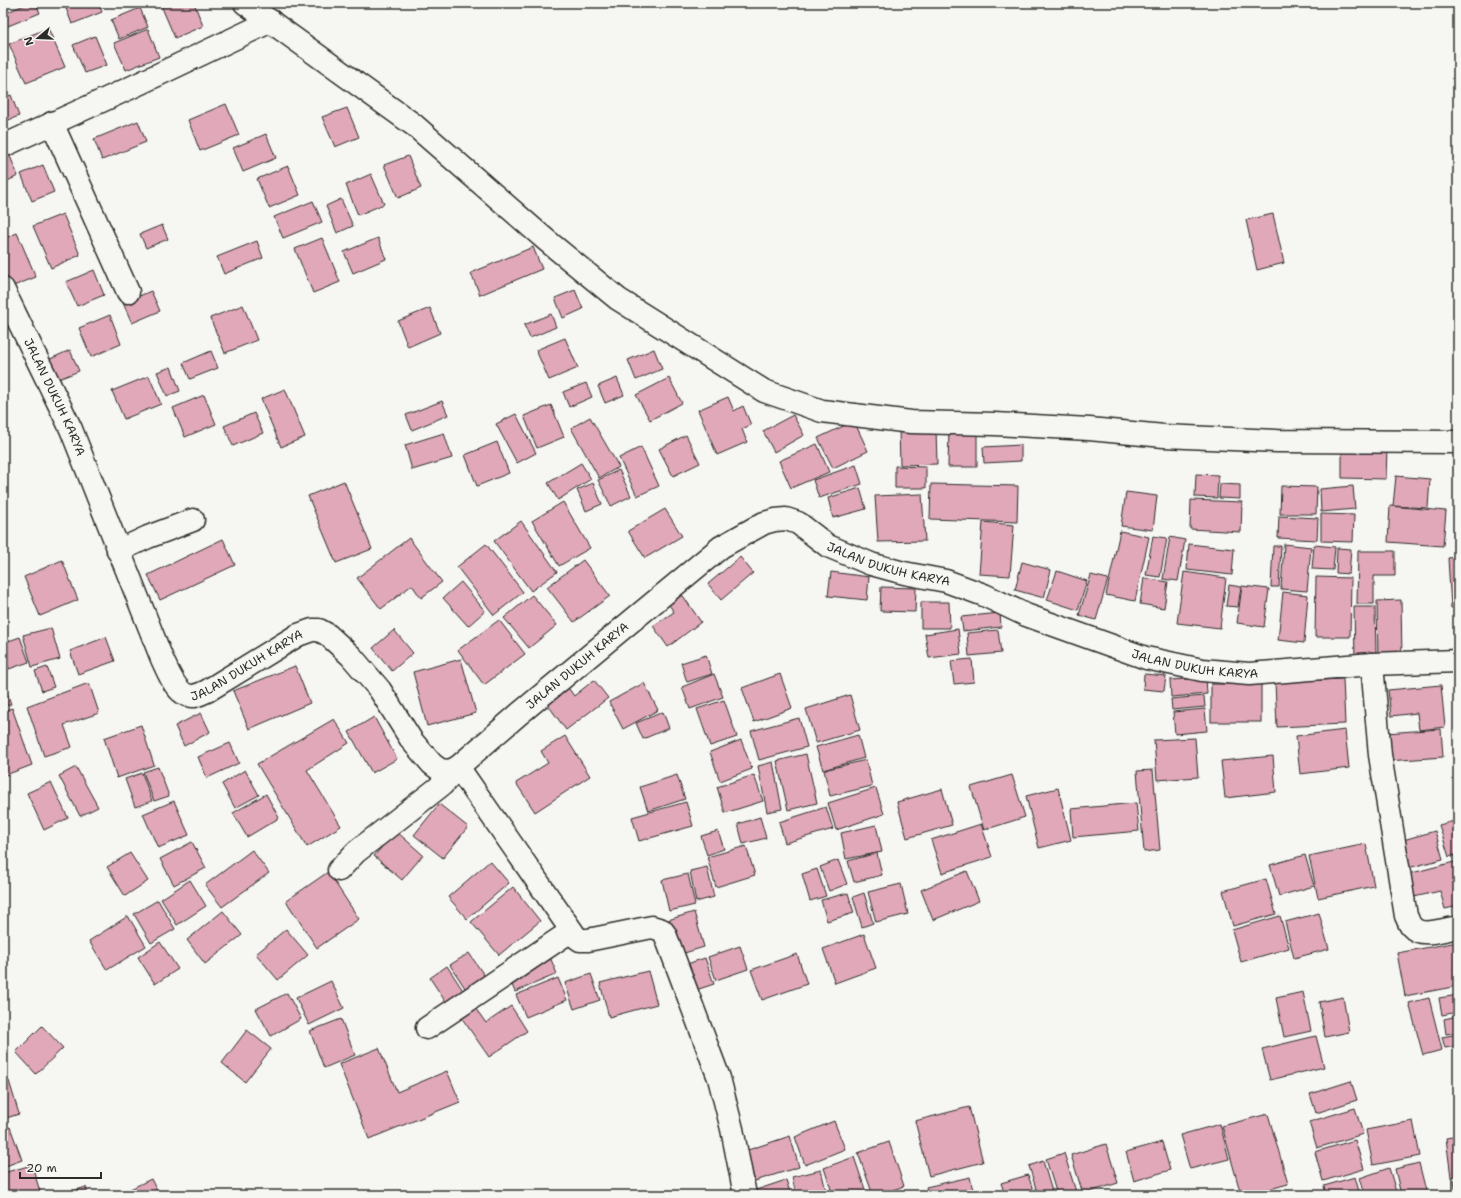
<svg xmlns="http://www.w3.org/2000/svg" width="1461" height="1198" font-family="'Shantell Sans',sans-serif">
<style>
.building{fill:#e1a8ba;stroke:#2b2b2b}
.lines{fill:none;stroke-linecap:round;stroke-linejoin:round}
.minor-casing{stroke:#2b2b2b;stroke-width:25}
.minor{stroke:#f6f6f2;stroke-width:22}
.labels{text-anchor:middle;dominant-baseline:central;stroke-width:3.5;stroke-linejoin:round;paint-order:stroke}
.street-label{font-size:12px;fill:#2b2b2b;stroke:#f6f6f2}
</style>
<rect width="100%" height="100%" fill="#f6f6f2"/>
<filter id="ink" filterUnits="userSpaceOnUse"><feTurbulence type="fractalNoise" baseFrequency=".025" numOctaves="2"/><feDisplacementMap in="SourceGraphic" scale="8" xChannelSelector="R" yChannelSelector="G"/><feConvolveMatrix kernelMatrix="1 2 1 2 8 2 1 2 1" color-interpolation-filters="sRGB"/></filter>
<g filter="url(#ink)">
<g class="building">
<polygon points="29,3 36,3 40,13 3,28 3,14"/>
<polygon points="64,3 98,3 102,12 72,24"/>
<polygon points="160,3 194,3 203,26 175,38"/>
<polygon points="140,8 148,27 119,39 111,20"/>
<polygon points="48,28 65,67 26,83 9,44"/>
<polygon points="148,29 159,57 126,70 114,43"/>
<polygon points="95,36 107,65 85,73 73,45"/>
<polygon points="11,95 19,116 3,122 3,98"/>
<polygon points="226,104 239,135 200,151 188,120"/>
<polygon points="347,108 359,137 335,147 322,117"/>
<polygon points="138,121 146,142 102,160 94,139"/>
<polygon points="266,134 276,158 243,172 233,148"/>
<polygon points="8,151 18,176 3,183 3,153"/>
<polygon points="408,156 421,188 398,198 384,165"/>
<polygon points="43,165 54,192 32,201 21,174"/>
<polygon points="288,166 300,195 269,208 257,179"/>
<polygon points="371,174 384,204 358,215 346,185"/>
<polygon points="341,199 353,226 337,233 326,206"/>
<polygon points="313,201 322,222 283,238 274,217"/>
<polygon points="63,214 80,255 51,268 33,226"/>
<polygon points="1273,214 1284,263 1257,270 1246,220"/>
<polygon points="162,225 168,239 146,248 140,234"/>
<polygon points="17,233 36,277 11,287 3,268 3,239"/>
<polygon points="322,238 340,282 313,293 295,249"/>
<polygon points="378,238 386,259 353,273 344,252"/>
<polygon points="257,241 263,258 224,274 217,257"/>
<polygon points="533,247 542,269 480,295 471,273"/>
<polygon points="94,270 104,295 77,306 66,282"/>
<polygon points="575,290 583,309 563,318 555,298"/>
<polygon points="151,291 160,311 132,323 123,303"/>
<polygon points="243,305 257,340 225,353 210,318"/>
<polygon points="430,308 440,333 408,347 398,321"/>
<polygon points="551,314 556,327 530,338 524,325"/>
<polygon points="110,315 121,344 91,357 79,328"/>
<polygon points="565,338 578,368 549,380 536,350"/>
<polygon points="654,349 662,369 636,380 628,360"/>
<polygon points="70,350 79,371 56,380 48,360"/>
<polygon points="211,351 218,368 190,379 183,363"/>
<polygon points="171,367 180,391 167,396 157,372"/>
<polygon points="149,376 161,404 124,419 112,391"/>
<polygon points="617,378 624,395 605,403 598,386"/>
<polygon points="669,378 682,403 650,420 636,395"/>
<polygon points="586,383 592,397 569,407 563,392"/>
<polygon points="285,389 305,437 281,447 261,399"/>
<polygon points="204,395 216,424 185,437 173,408"/>
<polygon points="728,397 734,411 743,406 751,425 742,429 747,442 717,455 698,410"/>
<polygon points="442,401 448,415 412,430 406,415"/>
<polygon points="551,405 564,437 537,448 524,416"/>
<polygon points="254,413 263,433 233,446 224,426"/>
<polygon points="516,414 536,453 517,463 496,424"/>
<polygon points="793,415 804,435 774,452 763,431"/>
<polygon points="590,417 619,467 599,478 571,428"/>
<polygon points="854,421 868,451 833,468 818,438"/>
<polygon points="899,429 936,429 937,464 900,465"/>
<polygon points="949,429 977,430 977,467 948,467"/>
<polygon points="444,433 452,458 412,470 405,445"/>
<polygon points="686,435 700,463 673,476 659,449"/>
<polygon points="497,442 509,473 477,486 465,455"/>
<polygon points="817,444 829,472 791,488 779,461"/>
<polygon points="1021,445 1021,461 984,463 983,447"/>
<polygon points="641,447 659,486 637,496 619,458"/>
<polygon points="1342,447 1387,448 1386,479 1342,478"/>
<polygon points="581,463 591,479 558,500 548,483"/>
<polygon points="856,465 862,484 819,498 813,480"/>
<polygon points="895,466 926,467 926,488 895,488"/>
<polygon points="619,470 631,496 611,506 598,480"/>
<polygon points="1196,474 1218,475 1217,498 1195,497"/>
<polygon points="1396,476 1430,479 1428,508 1393,506"/>
<polygon points="344,481 372,549 336,563 308,496"/>
<polygon points="593,483 602,504 586,511 577,490"/>
<polygon points="931,484 1018,486 1017,522 930,519"/>
<polygon points="1220,484 1240,485 1240,499 1219,498"/>
<polygon points="1281,486 1317,487 1316,514 1280,514"/>
<polygon points="1353,486 1355,509 1321,512 1320,489"/>
<polygon points="860,488 866,509 833,518 828,498"/>
<polygon points="1126,492 1157,496 1153,530 1121,526"/>
<polygon points="922,494 925,541 878,542 875,496"/>
<polygon points="1191,500 1242,502 1241,532 1190,529"/>
<polygon points="563,502 590,548 559,566 532,521"/>
<polygon points="1390,506 1446,511 1443,546 1388,542"/>
<polygon points="665,509 682,536 645,558 628,531"/>
<polygon points="1321,514 1354,515 1353,542 1321,541"/>
<polygon points="1279,516 1318,518 1317,540 1278,538"/>
<polygon points="521,521 557,572 531,591 494,541"/>
<polygon points="983,522 1014,525 1010,576 979,574"/>
<polygon points="1120,531 1149,537 1135,601 1106,595"/>
<polygon points="1153,536 1167,538 1160,577 1146,575"/>
<polygon points="1170,537 1185,540 1178,581 1163,579"/>
<polygon points="409,538 442,582 421,598 412,585 381,609 357,578"/>
<polygon points="223,539 235,565 160,600 148,575"/>
<polygon points="486,544 523,592 494,615 457,567"/>
<polygon points="1189,544 1234,549 1232,575 1187,570"/>
<polygon points="1284,544 1311,547 1307,591 1281,589"/>
<polygon points="1314,545 1335,547 1333,570 1312,569"/>
<polygon points="1273,546 1281,546 1279,587 1271,587"/>
<polygon points="1337,548 1351,549 1349,574 1336,573"/>
<polygon points="1358,551 1395,551 1395,576 1374,576 1374,604 1357,604"/>
<polygon points="740,557 753,573 721,600 708,584"/>
<polygon points="1458,557 1458,607 1451,608 1448,558"/>
<polygon points="62,560 78,600 40,616 24,577"/>
<polygon points="583,560 610,596 574,622 547,587"/>
<polygon points="1022,562 1051,570 1044,598 1015,590"/>
<polygon points="1057,571 1087,581 1078,610 1047,600"/>
<polygon points="831,572 869,577 867,600 828,596"/>
<polygon points="1184,572 1226,578 1220,628 1177,623"/>
<polygon points="1091,575 1108,579 1096,620 1079,615"/>
<polygon points="1316,577 1351,578 1350,637 1315,637"/>
<polygon points="1144,578 1168,582 1164,608 1140,604"/>
<polygon points="461,582 485,611 468,626 443,598"/>
<polygon points="1229,585 1241,587 1238,607 1226,606"/>
<polygon points="1242,586 1269,589 1264,627 1237,623"/>
<polygon points="881,587 916,588 915,612 880,611"/>
<polygon points="679,590 701,622 668,647 653,626 674,612 665,599"/>
<polygon points="1283,592 1308,595 1304,643 1278,640"/>
<polygon points="532,595 557,625 529,648 504,618"/>
<polygon points="1401,600 1402,658 1378,658 1377,601"/>
<polygon points="921,602 949,602 950,628 921,628"/>
<polygon points="1354,607 1375,607 1376,658 1355,659"/>
<polygon points="1000,613 1001,627 963,631 961,617"/>
<polygon points="499,620 525,654 484,685 458,650"/>
<polygon points="51,628 60,659 32,667 23,635"/>
<polygon points="958,629 961,654 929,658 925,634"/>
<polygon points="394,630 413,653 392,671 373,648"/>
<polygon points="998,630 1001,653 969,656 967,633"/>
<polygon points="20,637 29,662 9,669 3,651 3,643"/>
<polygon points="106,637 115,661 78,674 70,651"/>
<polygon points="706,655 712,674 687,682 681,663"/>
<polygon points="461,659 476,713 427,726 413,672"/>
<polygon points="972,659 974,682 954,684 951,661"/>
<polygon points="295,666 310,703 249,729 233,691"/>
<polygon points="47,667 54,687 42,691 35,671"/>
<polygon points="714,674 723,697 690,709 682,687"/>
<polygon points="780,674 792,708 754,722 742,688"/>
<polygon points="1144,674 1166,676 1164,691 1143,689"/>
<polygon points="1206,678 1207,694 1171,697 1170,680"/>
<polygon points="1343,679 1345,724 1277,727 1275,682"/>
<polygon points="594,680 608,698 566,730 543,698 564,682 574,696"/>
<polygon points="3,681 11,704 3,707"/>
<polygon points="89,683 99,713 64,725 72,747 44,756 27,706"/>
<polygon points="644,683 658,710 623,729 609,702"/>
<rect x="1211" y="684" width="50" height="38"/>
<polygon points="1441,685 1445,727 1419,730 1417,713 1391,716 1388,690"/>
<polygon points="850,695 860,730 816,743 806,709"/>
<polygon points="1204,696 1205,707 1172,710 1171,699"/>
<polygon points="724,700 737,737 710,746 697,709"/>
<polygon points="12,708 32,765 3,776 3,711"/>
<polygon points="1205,709 1207,731 1175,734 1173,712"/>
<polygon points="663,712 669,728 643,739 636,723"/>
<polygon points="201,713 210,732 184,746 175,726"/>
<polygon points="374,717 397,759 372,773 349,732"/>
<polygon points="799,718 807,747 759,760 751,731"/>
<polygon points="334,719 349,743 307,770 341,826 307,847 257,764"/>
<polygon points="141,725 154,765 117,778 104,738"/>
<polygon points="1441,729 1443,757 1388,761 1386,733"/>
<polygon points="1345,730 1349,768 1300,774 1296,736"/>
<polygon points="858,735 864,758 823,770 816,747"/>
<polygon points="565,736 590,776 535,812 516,783 548,763 541,751"/>
<polygon points="1195,738 1198,777 1157,780 1154,740"/>
<polygon points="741,740 752,769 720,781 710,752"/>
<polygon points="230,743 239,763 207,778 198,757"/>
<polygon points="806,754 817,803 788,810 777,761"/>
<polygon points="1273,756 1276,792 1225,798 1221,761"/>
<polygon points="866,760 872,786 830,796 824,770"/>
<polygon points="773,762 782,809 767,812 758,766"/>
<polygon points="76,767 98,807 80,816 59,776"/>
<polygon points="158,767 169,796 154,801 143,772"/>
<polygon points="245,770 259,795 235,808 222,784"/>
<polygon points="1153,770 1160,850 1144,852 1137,771"/>
<polygon points="142,773 152,801 135,807 125,779"/>
<polygon points="677,775 685,799 648,811 640,787"/>
<polygon points="754,775 763,801 725,813 717,787"/>
<polygon points="1012,775 1025,817 984,830 971,787"/>
<polygon points="51,782 68,818 44,830 27,793"/>
<polygon points="876,788 884,814 836,830 828,803"/>
<polygon points="1058,788 1071,840 1039,848 1026,796"/>
<polygon points="942,789 952,825 907,838 897,802"/>
<polygon points="266,794 279,818 247,837 233,813"/>
<polygon points="174,801 189,835 158,848 143,814"/>
<polygon points="686,802 693,826 639,841 632,817"/>
<polygon points="1136,803 1139,831 1073,837 1071,809"/>
<polygon points="439,804 468,827 443,858 414,835"/>
<polygon points="826,807 833,829 785,843 779,822"/>
<polygon points="760,817 766,838 743,844 738,824"/>
<polygon points="1458,820 1458,854 1449,857 1439,825"/>
<polygon points="981,824 992,857 942,873 931,840"/>
<polygon points="876,825 882,852 846,859 841,833"/>
<polygon points="396,831 423,855 402,880 374,856"/>
<polygon points="718,831 724,849 707,855 701,836"/>
<polygon points="1435,831 1443,859 1404,869 1396,842"/>
<polygon points="192,842 206,868 174,885 160,859"/>
<polygon points="1366,844 1374,886 1318,898 1309,856"/>
<polygon points="746,846 755,875 716,887 707,857"/>
<polygon points="252,850 269,873 222,907 205,885"/>
<polygon points="130,853 148,881 125,896 107,867"/>
<polygon points="877,853 882,875 854,882 848,861"/>
<polygon points="1305,855 1314,886 1279,896 1270,865"/>
<polygon points="838,860 847,884 829,891 820,867"/>
<polygon points="490,861 509,883 467,919 448,897"/>
<polygon points="1458,861 1458,906 1445,909 1440,891 1414,897 1408,874"/>
<polygon points="707,867 714,897 696,902 690,871"/>
<polygon points="817,869 826,896 810,901 802,874"/>
<polygon points="967,871 979,901 933,920 921,890"/>
<polygon points="328,872 359,919 317,948 286,901"/>
<polygon points="688,874 695,905 669,911 662,880"/>
<polygon points="1266,879 1276,914 1233,926 1223,891"/>
<polygon points="190,880 206,906 177,925 161,899"/>
<polygon points="901,884 908,914 876,922 868,892"/>
<polygon points="513,887 540,921 499,955 471,922"/>
<polygon points="848,893 854,913 827,921 821,900"/>
<polygon points="864,893 873,923 862,927 853,897"/>
<polygon points="158,900 175,929 151,943 134,914"/>
<polygon points="223,911 242,935 205,964 187,940"/>
<polygon points="694,912 704,947 678,955 668,920"/>
<polygon points="1319,913 1329,949 1294,958 1285,922"/>
<polygon points="128,916 146,946 107,970 89,941"/>
<polygon points="1280,916 1289,948 1241,962 1232,930"/>
<polygon points="286,929 308,955 278,980 256,954"/>
<polygon points="864,934 876,968 835,983 823,949"/>
<polygon points="160,942 178,969 155,984 138,957"/>
<polygon points="1458,942 1458,986 1405,996 1397,953"/>
<polygon points="740,946 748,969 716,980 708,957"/>
<polygon points="469,953 488,981 469,994 450,965"/>
<polygon points="797,954 807,984 762,1000 751,970"/>
<polygon points="550,957 557,974 515,992 508,975"/>
<polygon points="705,958 714,984 690,992 681,966"/>
<polygon points="447,966 466,995 449,1007 430,978"/>
<polygon points="648,971 657,1004 609,1017 600,983"/>
<polygon points="591,974 600,1000 574,1009 565,983"/>
<polygon points="558,978 567,1000 526,1017 516,995"/>
<polygon points="331,981 344,1008 309,1025 296,998"/>
<polygon points="1303,992 1311,1031 1284,1037 1276,998"/>
<polygon points="287,993 301,1019 271,1036 256,1009"/>
<polygon points="1458,995 1458,1012 1442,1015 1439,998"/>
<polygon points="1343,997 1349,1032 1325,1037 1319,1002"/>
<polygon points="1429,998 1442,1050 1423,1055 1409,1003"/>
<polygon points="473,1005 486,1023 511,1006 527,1031 489,1057 459,1014"/>
<polygon points="1458,1016 1458,1032 1446,1034 1444,1019"/>
<polygon points="341,1019 355,1055 324,1068 310,1031"/>
<polygon points="42,1026 63,1048 36,1074 16,1052"/>
<polygon points="247,1030 271,1049 245,1082 222,1063"/>
<polygon points="1458,1034 1458,1046 1445,1048 1442,1037"/>
<polygon points="1316,1036 1324,1067 1270,1080 1262,1049"/>
<polygon points="379,1048 397,1092 447,1071 460,1102 369,1139 339,1064"/>
<polygon points="9,1081 19,1114 3,1119 3,1082"/>
<polygon points="1351,1081 1357,1100 1316,1113 1310,1094"/>
<polygon points="969,1107 983,1162 929,1176 915,1121"/>
<polygon points="1355,1108 1363,1134 1317,1148 1309,1122"/>
<polygon points="1268,1114 1288,1184 1248,1195 1241,1195 1222,1126"/>
<polygon points="834,1121 845,1149 805,1165 795,1137"/>
<polygon points="1413,1121 1420,1156 1373,1165 1366,1130"/>
<polygon points="1220,1124 1229,1159 1190,1169 1180,1135"/>
<polygon points="10,1127 22,1160 3,1167 3,1130"/>
<polygon points="790,1136 799,1167 755,1181 745,1151"/>
<polygon points="1458,1136 1458,1176 1451,1177 1446,1138"/>
<polygon points="1355,1140 1364,1169 1323,1181 1315,1152"/>
<polygon points="889,1142 904,1186 879,1195 873,1195 858,1153"/>
<polygon points="1162,1142 1170,1170 1134,1181 1126,1152"/>
<polygon points="1106,1144 1118,1183 1083,1194 1071,1155"/>
<polygon points="1064,1153 1077,1195 1057,1195 1046,1159"/>
<polygon points="854,1157 867,1195 833,1195 824,1168"/>
<polygon points="1043,1161 1053,1195 1038,1195 1029,1166"/>
<polygon points="1419,1163 1427,1195 1401,1195 1395,1169"/>
<polygon points="32,1165 41,1195 3,1195 3,1173"/>
<polygon points="1389,1168 1397,1195 1365,1195 1360,1178"/>
<polygon points="821,1170 827,1195 796,1195 792,1177"/>
<polygon points="1028,1175 1033,1190 1018,1195 1005,1195 1001,1183"/>
<polygon points="970,1177 974,1195 928,1195 926,1187"/>
<polygon points="1355,1177 1360,1195 1326,1195 1324,1186"/>
<polygon points="151,1179 159,1195 118,1195"/>
<polygon points="786,1180 791,1195 751,1195 750,1192"/>
<polygon points="1458,1180 1458,1195 1456,1195 1454,1181"/>
<polygon points="86,1187 88,1195 60,1195"/>
</g>
<g class="lines">
<defs>
<g id="minor">
<polyline points="245,3 414,125 546,240 618,299 764,391 799,403 822,411 911,422 995,424 1089,429 1164,436 1277,441 1458,442"/>
<polyline points="52,123 128,292"/>
<polyline points="3,146 130,88 271,21"/>
<path id="s1" d="M3 289 71 429 162 659C168 671 177 698 194 696 198 695 203 693 207 691L298 635 312 630H319L328 635 351 656 380 690 412 741 432 764 440 770 450 771 458 767 519 714 721 547 764 523 775 520 786 519 798 523 828 546 871 564 904 573 946 581 984 595 1026 615 1146 658 1202 670 1249 674 1372 664 1458 661"/>
<polyline points="118,551 148,537 193,520"/>
<path d="M1372 664 1380 755 1406 916C1408 919 1409 925 1412 927 1421 938 1446 929 1458 927"/>
<polyline points="458,767 576,937 580,940 588,940 652,927 662,930 665,934 719,1078 732,1129 745,1195"/>
<polyline points="339,870 356,852 443,784 448,778 450,771"/>
<polyline points="427,1028 571,931"/>
</g>
</defs>
<use href="#minor" class="minor-casing"/>
<use href="#minor" class="minor"/>
</g>
</g>
<g class="labels">
<g class="street-label">
<text stroke="none"><textPath href="#s1" startOffset="120">JALAN DUKUH KARYA</textPath></text>
<text stroke="none"><textPath href="#s1" startOffset="1332">JALAN DUKUH KARYA</textPath></text>
<text stroke="none"><textPath href="#s1" startOffset="1656">JALAN DUKUH KARYA</textPath></text>
<text stroke="none"><textPath href="#s1" startOffset="516">JALAN DUKUH KARYA</textPath></text>
<text stroke="none"><textPath href="#s1" startOffset="960">JALAN DUKUH KARYA</textPath></text>
</g>
</g>
<rect width="1461" height="1198" fill="none" stroke="#f6f6f2" stroke-width="16"/>
<rect x="8" y="8" width="1445" height="1182" fill="none" stroke="#2b2b2b" stroke-width="1.5" filter="url(#ink)"/>
<g transform="translate(38 38) rotate(251)" stroke="#f6f6f2" stroke-width="3" paint-order="stroke">
<path d="M0-3L7 15L0 10L-7 15Z" fill="#2b2b2b"/>
<text y="-6" font-size="11" font-weight="bold" text-anchor="middle" fill="#2b2b2b">N</text>
</g>
<path d="M20 1172v6h81v-6" fill="none" stroke="#2b2b2b" stroke-width="2"/>
<text x="26" y="1172" font-size="12" fill="#2b2b2b" stroke="#f6f6f2" stroke-width="3" paint-order="stroke">20 m</text>
</svg>
